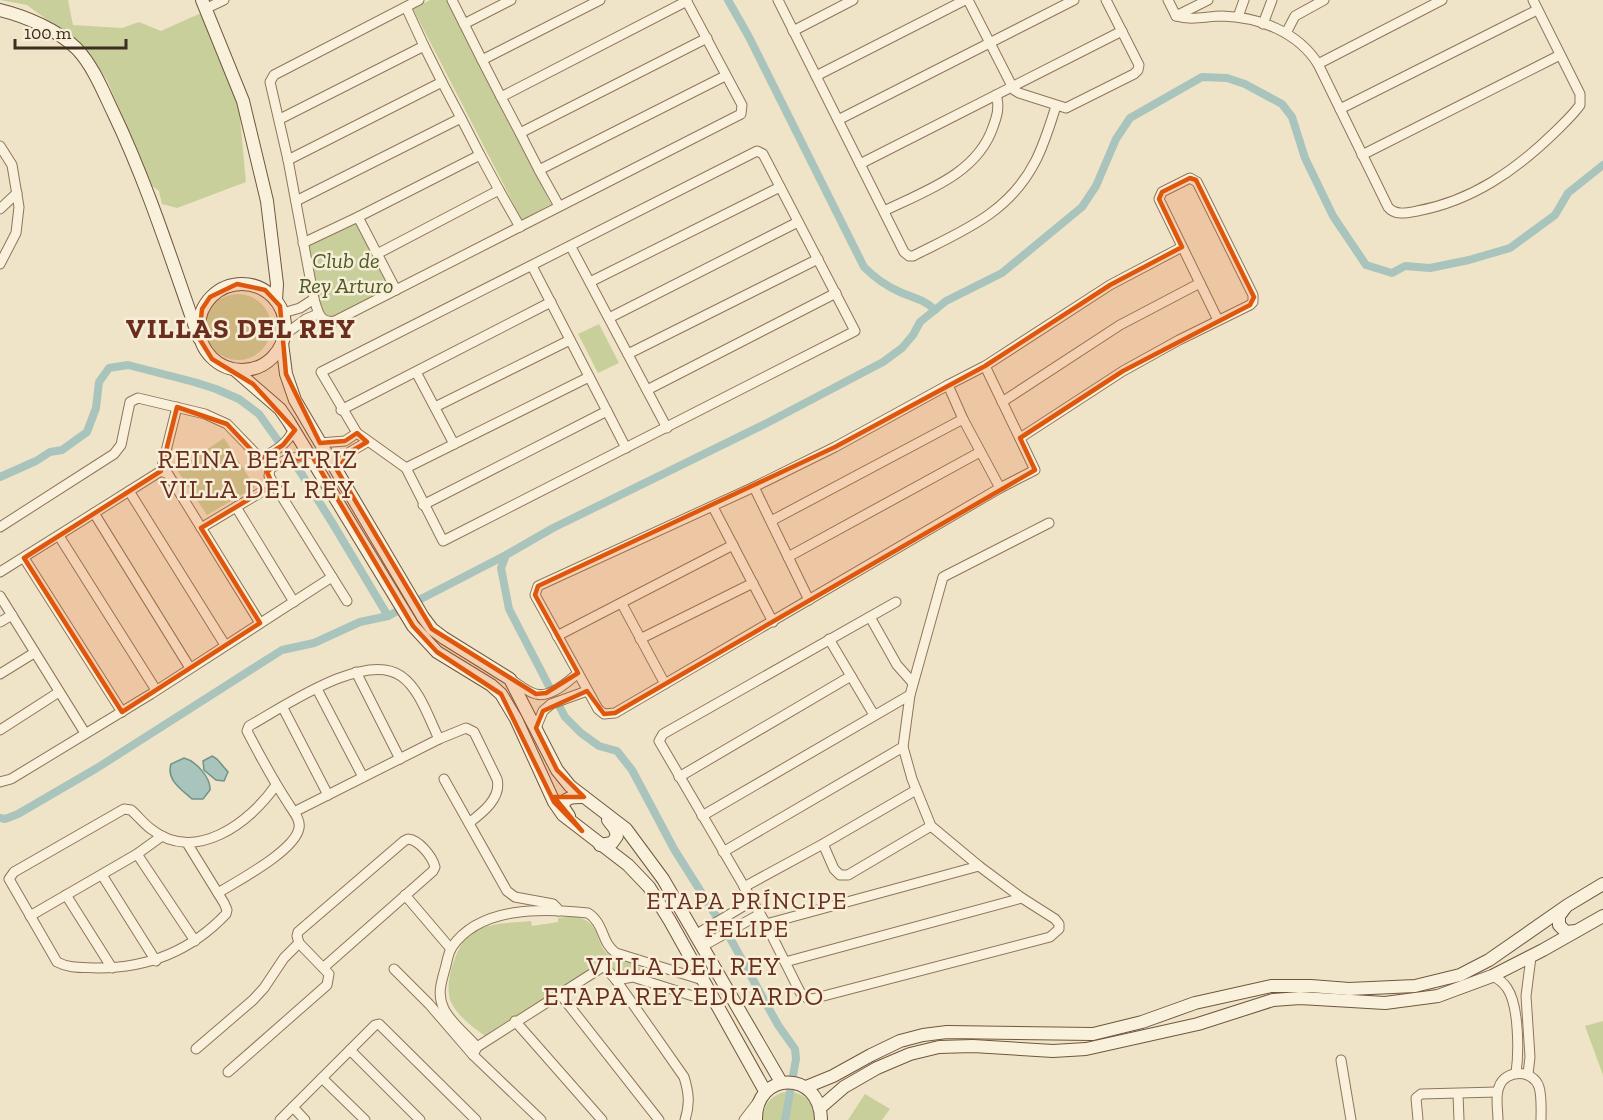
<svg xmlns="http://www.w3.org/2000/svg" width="1603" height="1120" font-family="'Zilla Slab',serif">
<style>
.green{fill:#c9cf9b}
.water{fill:#a9c4bc;stroke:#6f938a;stroke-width:1.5}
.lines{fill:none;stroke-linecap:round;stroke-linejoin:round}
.canal{stroke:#a9c4bc;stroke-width:8}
.street-casing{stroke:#8d765c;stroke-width:11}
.secondary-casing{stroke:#6f573f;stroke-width:14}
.street{stroke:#faf1dc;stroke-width:9}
.secondary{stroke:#faf1dc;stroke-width:12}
.marked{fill:#df570d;fill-opacity:0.2;stroke:#df570d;stroke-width:4.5;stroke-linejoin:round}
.labels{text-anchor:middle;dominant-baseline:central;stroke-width:5;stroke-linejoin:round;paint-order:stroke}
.park-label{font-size:22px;font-style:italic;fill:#4d5a26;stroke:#f7eed8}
.neighbourhood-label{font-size:24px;letter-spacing:1.5px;fill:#6b2e1e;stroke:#f7eed8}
.quarter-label{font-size:26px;letter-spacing:1.5px;fill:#6b2e1e;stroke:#f7eed8}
.district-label{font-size:28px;font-weight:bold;letter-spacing:1.5px;fill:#6b2e1e;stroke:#f7eed8}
</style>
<rect width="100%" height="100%" fill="#f0e4c8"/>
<g class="green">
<polygon points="0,0 68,0 73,25 122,28 139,22 161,31 201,13 239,107 246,182 177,208 162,204 159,191 152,186 107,80 94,62 65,33 27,5"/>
<polygon points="430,0 447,0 551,204 522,220 413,9"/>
<polygon points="358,217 396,290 335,321 323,320 303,243"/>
<circle cx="238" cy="327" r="33"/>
<polygon points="599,324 619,363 598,373 578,334"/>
<polygon points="224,438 255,487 207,515 177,470"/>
<path d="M573 916C605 922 592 943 610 956 613 958 619 958 623 960 632 963 647 969 650 976L630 970 619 976 608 963 488 1038C475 1029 458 1017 451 1002 443 985 456 945 471 933 487 922 513 923 531 921L532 926 558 922V918Z"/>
<polygon points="1603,1021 1603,1075 1585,1026"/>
<path d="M789 1091C806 1094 814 1103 815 1120H762C764 1103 772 1094 789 1091Z"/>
<polygon points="865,1094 890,1109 882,1120 848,1120"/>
</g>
<g class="water">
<polygon points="212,756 217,759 228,772 224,781 216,780 204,770 203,761"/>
<path d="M184 758C196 761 211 778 210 790L203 799H192C181 789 166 780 171 764Z"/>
</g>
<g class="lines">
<g class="canal">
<path d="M728 0 749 37 864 267C875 278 886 286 900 292 913 298 924 299 935 310"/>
<polyline points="0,477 36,461 50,452 62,450 87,432 96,408 99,382 109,368 128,365 194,382 216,389 239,399 259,414 301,473 333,524 388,616"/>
<polyline points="0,818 5,819 18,814 97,768 282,650 314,643 360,622 388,616 506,555"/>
<polyline points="785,1120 796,1059 795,1049 778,1025 730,938 674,849 632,770 617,751 599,746 581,733 565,717 509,609 501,568 506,555 553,528 767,423 883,362 902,348 913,335 920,322 946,301 1002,273 1082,207 1096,186 1116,139 1130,118 1202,77 1227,78 1245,84 1282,104 1292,117 1305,158 1333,216 1366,265 1392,273 1405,266 1430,268 1469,260 1510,248 1555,215 1568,193 1603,165"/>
</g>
<defs>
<g id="street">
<path d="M419 0 274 75 270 82 288 160 314 299C318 312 320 324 335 321L741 114 742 105 686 0"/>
<polyline points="452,0 464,24 511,0"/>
<path d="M778 0 904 252 909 256H913C962 231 1008 214 1035 162 1044 145 1050 125 1056 106"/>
<polyline points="968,0 1014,90 1019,93 1066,108 1134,74 1138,70 1139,65 1106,0"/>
<path d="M1168 0 1176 16C1192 21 1207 16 1222 16 1259 17 1298 32 1318 64L1388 207C1395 216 1407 213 1417 211 1472 201 1516 170 1555 132 1563 124 1573 115 1580 105V94L1533 0"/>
<polyline points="406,7 424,46"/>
<polyline points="205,9 224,0"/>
<polyline points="1176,16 1208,0"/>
<polyline points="1238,17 1244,0"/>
<polyline points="464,24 482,60 600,0"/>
<polyline points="1263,24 1272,0"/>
<polyline points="793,31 853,0"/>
<polyline points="1286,33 1295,16 1324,0"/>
<polyline points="482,60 501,97 687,1"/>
<polyline points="1318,64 1442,0"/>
<polyline points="816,76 965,0"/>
<polyline points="501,97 520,133 707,38"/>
<polyline points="1340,109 1537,10"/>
<polyline points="280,119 424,46 442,82"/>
<polyline points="838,120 1074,0"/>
<polyline points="520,133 539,170 725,76"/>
<polyline points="0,146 12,165 19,207 16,233 0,264"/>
<polygon points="757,151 763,154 855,331 443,541 406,468 357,433 321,372"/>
<polyline points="1362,155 1560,55"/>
<polyline points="288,160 442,82 461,118"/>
<polyline points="860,164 1122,31"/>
<polyline points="539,170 559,206"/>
<polyline points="296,201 461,118 480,155"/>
<polyline points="0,209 17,193"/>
<path d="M884 211C925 191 977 174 993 127 997 116 1000 107 996 95"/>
<polyline points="358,217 480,155 499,190"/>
<polyline points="303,243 358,217 396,290"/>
<polyline points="571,247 667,428"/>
<polyline points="377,254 499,190 520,227"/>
<polyline points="532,266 626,448"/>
<polyline points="590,282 780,187"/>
<polyline points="283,313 300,308 314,299"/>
<polyline points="609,318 798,222"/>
<polyline points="284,335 306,319 318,314"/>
<polyline points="628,354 818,259"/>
<polyline points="985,366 1110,285 1182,247"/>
<polyline points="416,372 454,444"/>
<polygon points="948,385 963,419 1000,488 615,713 604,714 598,709 535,595 538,586 754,487 835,447"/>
<polyline points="948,385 985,366 1035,470 1000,488"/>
<polyline points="647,390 836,293"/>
<polyline points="1002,402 1120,325 1200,283"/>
<polyline points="177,407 161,471 168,474 260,623"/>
<polyline points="435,407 570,340"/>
<polyline points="341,410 551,302"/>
<polyline points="1020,438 1123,371 1179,340 1250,305 1253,302 1253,295 1197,182 1190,178 1162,192 1159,199 1218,320"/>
<polyline points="320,443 345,441 357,433"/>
<path d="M312 456C295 456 283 459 270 469L269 476 347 601"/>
<polyline points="406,468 589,377"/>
<polyline points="337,470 350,452 367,442"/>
<polyline points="754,487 809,600"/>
<polyline points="129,491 225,645"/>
<polyline points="423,505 607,411"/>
<polyline points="236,507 294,602"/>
<polyline points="713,507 773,622"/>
<polyline points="94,513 190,668"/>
<polyline points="771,521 963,419"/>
<path d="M0 527 114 454 121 445 130 402 138 398 205 414 227 424 259 457 262 458C275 451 289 443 294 428"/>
<polyline points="201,528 273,485"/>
<polyline points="59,536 156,690"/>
<polyline points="788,557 980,452"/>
<polyline points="24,558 122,712"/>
<polyline points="0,572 161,471"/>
<polyline points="0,596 85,733"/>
<polyline points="896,602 663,734 659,741 766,924 800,992 807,998 812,999 1050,937 1059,929 1059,924 1055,919 1022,898 979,866 931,826 912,779 903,747 910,695 943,577 1049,523"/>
<polyline points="622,604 665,684"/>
<polyline points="870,617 897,665 913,683"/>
<polyline points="0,622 12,615"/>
<polyline points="557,636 733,545"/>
<polyline points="640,639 753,583"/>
<polyline points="829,639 874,715"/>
<polyline points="356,672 400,759"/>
<polyline points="0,674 34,653"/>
<path d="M510 679C517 683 527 692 536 694 550 698 568 682 578 673"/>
<polyline points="317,689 363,777"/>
<polyline points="283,708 328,795"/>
<polyline points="536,728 543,711 551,704 587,691"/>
<polyline points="0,730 59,692"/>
<polyline points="679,777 851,676"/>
<polyline points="444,779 507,891 515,897 553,904 557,908 558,911"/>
<polyline points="0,782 11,779 151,694 332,577"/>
<path d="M294 812 439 739 466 728 474 732 497 779C502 798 482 813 469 823"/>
<polyline points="702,816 910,695"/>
<path d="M187 843 224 903 227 910 226 914C191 951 148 968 98 968 84 967 70 969 57 962L9 879 14 872 124 809 131 810C138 816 144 824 151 829 195 864 250 823 276 785"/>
<polyline points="823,844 834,869 840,875 848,875 931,826"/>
<polyline points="723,852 903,747"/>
<polyline points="137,854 195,941"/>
<polyline points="102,875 156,961"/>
<polyline points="744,887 823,844 916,790"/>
<path d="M218 893C237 881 295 851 299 828 301 819 292 810 288 803 273 780 260 756 247 731L249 726C282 708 365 650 401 676 420 689 429 719 439 739"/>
<polyline points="66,895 112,968"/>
<polyline points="405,895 451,949"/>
<polyline points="30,916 137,854 162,836"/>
<polyline points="766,924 979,866"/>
<polyline points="695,935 752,901"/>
<polyline points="703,946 760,914"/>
<polyline points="785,962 1022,898"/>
<polyline points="394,969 429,1004 473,1055 541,1120"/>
<path d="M1492 976C1499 979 1503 982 1507 988 1519 1005 1519 1052 1516 1073"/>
<polyline points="616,980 633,977 715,1003"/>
<polyline points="560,994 659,1120"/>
<polyline points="515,1021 602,1120"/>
<path d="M477 1047C467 1035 451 1023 444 1009 437 995 441 983 445 969 447 962 448 953 452 947 480 906 544 908 588 913 605 924 601 943 616 953L703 980"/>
<polyline points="196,1049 253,1000 264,988 284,958 299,943"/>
<polyline points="350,1050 420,1120"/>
<path d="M473 1055 477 1047 604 966 616 980 684 1077C689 1093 690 1104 685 1120"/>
<polyline points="1341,1060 1351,1120"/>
<path d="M228 1072 327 985 329 974 299 943 297 936 298 932 404 841 408 839C419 840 432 856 435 867L433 871 323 968"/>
<polyline points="1528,1074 1530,1057 1526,996 1531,957"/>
<polyline points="322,1078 365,1120"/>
<polyline points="1458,1094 1459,1120"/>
<polyline points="293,1107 305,1120"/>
<polyline points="280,1120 375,1025 379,1024 476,1120"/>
<polyline points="744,1120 757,1103"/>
<polyline points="1418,1120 1416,1098 1421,1094 1497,1092"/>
<path d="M1498 1120C1498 1110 1495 1096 1499 1087 1505 1069 1533 1069 1539 1087 1542 1097 1541 1110 1541 1120"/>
</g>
<g id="secondary">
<polyline points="202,0 243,101 267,201 277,284 276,300"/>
<path d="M0 10C25 16 58 30 77 49 93 66 103 91 113 112 148 185 172 262 199 338"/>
<circle cx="242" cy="327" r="43"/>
<polyline points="282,343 286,374 295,400 423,617 432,629 444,638 510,679 557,770 570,786 626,829 663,879 781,1082"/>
<polyline points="235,370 280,409 289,422 413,626 437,652 491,685 501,694 516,719 554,802 563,815 628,865 649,887 670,921 765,1091"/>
<path d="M569 816 563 807C564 796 575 797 584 797"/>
<polyline points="600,845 612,843 617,836 615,829 608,820"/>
<polyline points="1565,908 1559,916 1559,925 1566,932 1576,931"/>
<polyline points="806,1087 833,1076 871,1055 900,1041 923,1035 947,1032 1093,1034 1142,1022 1195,1003 1271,986 1311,986 1349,989 1415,986 1460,975 1489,960 1568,905 1603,884"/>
<polyline points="821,1107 844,1087 877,1068 910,1054 939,1047 973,1046 1053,1051 1086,1049 1198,1024 1273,1000 1300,998 1385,1003 1438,996 1492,976 1543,950 1603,916"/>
<path d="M756 1120C755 1071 820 1069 821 1120"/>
</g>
</defs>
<use href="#street" class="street-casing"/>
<use href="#secondary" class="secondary-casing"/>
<use href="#street" class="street"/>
<use href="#secondary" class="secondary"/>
</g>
<path class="marked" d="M1190 178 1196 180 1254 297 1250 305 1123 371 1020 438 1035 470 615 713 604 714 587 691 543 711 536 728 557 770 584 797H554L582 831 554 802 501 694 437 652 413 626 312 456 277 464 267 472 273 485 201 528 260 623 122 712 24 558 161 471 177 407 227 424 260 459 283 445 295 430 253 384 212 359 199 338 202 309 210 297 237 284 265 290 280 306 286 374 320 443 345 441 357 433 367 442 350 452 337 470 432 629 536 694 546 693 578 673 535 595 538 586 835 447 985 366 1110 285 1182 247 1159 199 1162 192Z"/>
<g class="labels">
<g class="park-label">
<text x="346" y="260">Club de<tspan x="346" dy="25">Rey Arturo</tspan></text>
</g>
<g class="neighbourhood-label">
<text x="747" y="900">ETAPA PRÍNCIPE<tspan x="747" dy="28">FELIPE</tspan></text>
</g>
<g class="quarter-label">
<text x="258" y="459">REINA BEATRIZ<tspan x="258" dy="30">VILLA DEL REY</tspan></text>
<text x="684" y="966">VILLA DEL REY<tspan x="684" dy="30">ETAPA REY EDUARDO</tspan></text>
</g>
<g class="district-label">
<text x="241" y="328">VILLAS DEL REY</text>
</g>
</g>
<path d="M15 39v9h111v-9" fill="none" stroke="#3d2e20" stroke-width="3"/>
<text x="24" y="39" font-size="18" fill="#3d2e20" stroke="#f7eed8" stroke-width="4.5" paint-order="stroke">100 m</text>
</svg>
